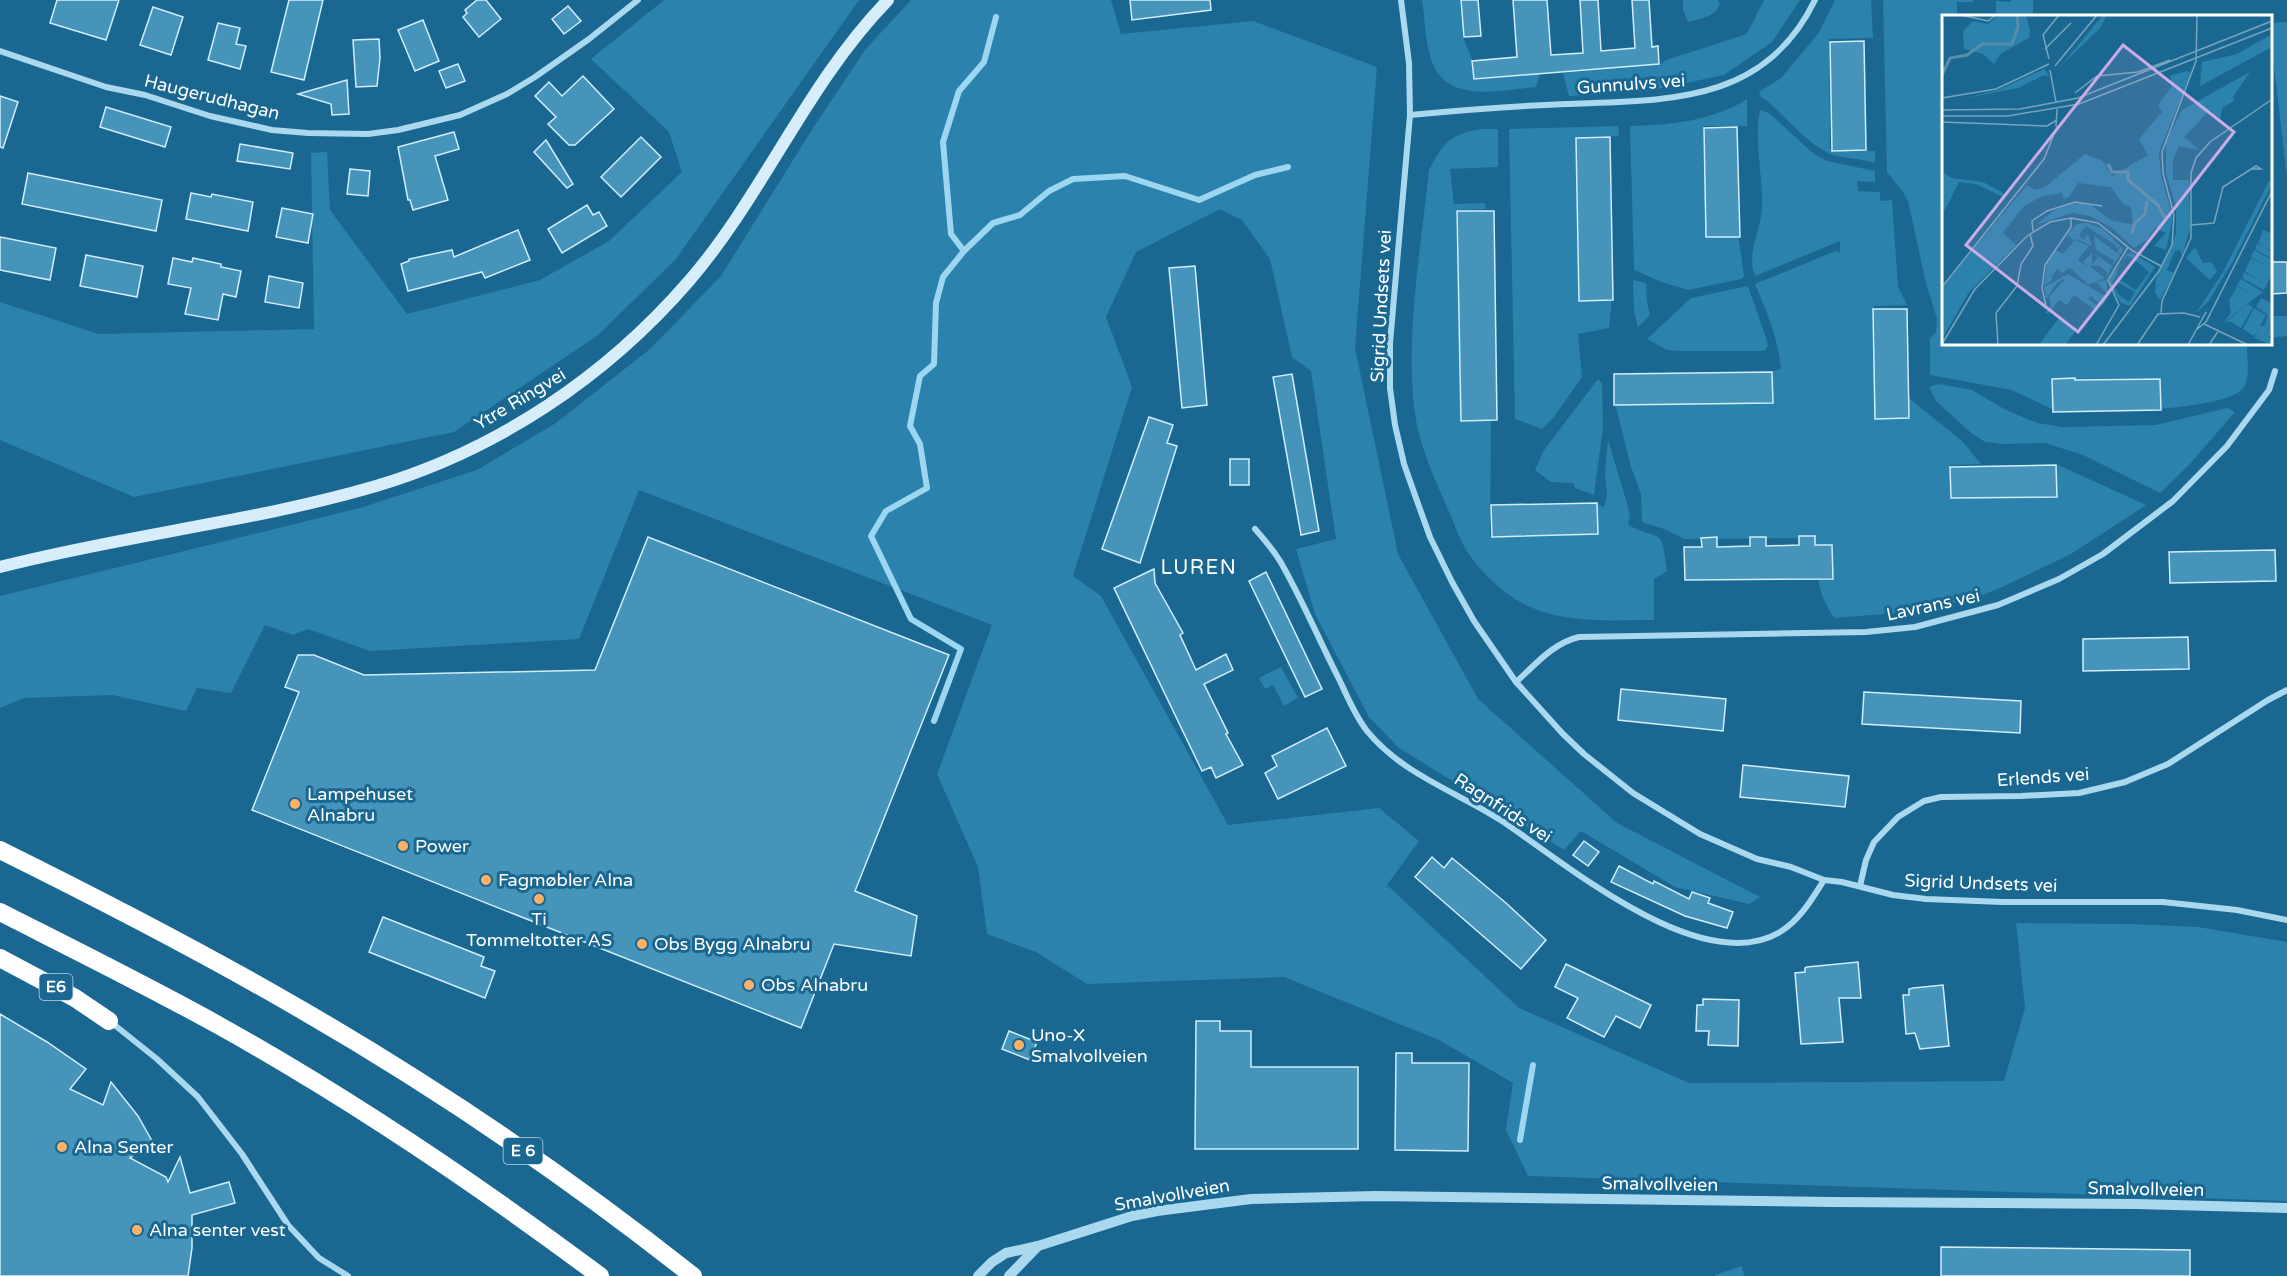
<svg xmlns="http://www.w3.org/2000/svg" width="2287" height="1276" font-family="'Varela Round',sans-serif">
<style>
.green{fill:#2a82ad}
.lines{fill:none;stroke-linecap:round;stroke-linejoin:round}
.stream{stroke:#9cd6f1;stroke-width:6}
.building{fill:#4794ba;stroke:#d0edfa;stroke-width:1.5}
.minor{stroke:#aad8ef;stroke-width:6}
.tertiary{stroke:#aad8ef;stroke-width:10}
.secondary{stroke:#d7eefa;stroke-width:12}
.motorway{stroke:#fff;stroke-width:18}
.poi-dot{fill:#ffb267;stroke:#1a6891;stroke-width:2}
.labels{text-anchor:middle;dominant-baseline:central;stroke-width:6;stroke-linejoin:round;paint-order:stroke}
.shield{fill:#1a6891;stroke:#bad2de;stroke-width:1.5}
.shield-label{font-size:16px;font-weight:bold;fill:#fff}
.street-label{font-size:18px;fill:#fff;stroke:#1a6891}
.poi-label{font-size:18px;fill:#fff;stroke:#1a6891;text-anchor:start}
.neighbourhood-label{font-size:20px;letter-spacing:1.5px;fill:#fff;stroke:#1a6891}
.inset-river{fill:none;stroke:#588da9;stroke-width:3}
.inset-road{fill:none;stroke:#76a4bd;stroke-width:1.5}
.view{fill:#caabe5;fill-opacity:0.15;stroke:#caabe5;stroke-width:3}
.inset-edge{fill:none;stroke:#fff;stroke-width:3}
</style>
<rect width="100%" height="100%" fill="#1a6891"/>
<g class="green">
<polygon points="664,0 859,0 676,259 597,336 454,432 134,497 0,440 0,302 99,334 314,329 311,153 327,152 330,210 407,314 540,280 609,241 682,172 669,132 591,59"/>
<polygon points="911,0 1111,0 1121,34 1253,21 1377,67 1355,348 1398,554 1478,699 1617,823 1760,897 1749,904 1675,887 1581,831 1564,850 1399,748 1369,717 1315,614 1296,549 1336,539 1311,371 1292,357 1270,259 1242,220 1220,209 1136,252 1106,317 1132,387 1073,576 1101,596 1228,825 1379,808 1419,841 1387,885 1519,1008 1689,1083 2004,1081 2025,1008 2016,923 2132,924 2198,927 2287,942 2287,1201 1528,1176 1506,1130 1513,1083 1439,1040 1284,977 1087,984 1036,952 987,934 978,867 937,774 992,625 639,490 579,639 370,651 308,629 293,635 265,625 231,693 197,688 186,711 112,695 24,698 0,708 0,596 360,508 477,470 556,423 650,349 721,276 813,128 865,50"/>
<path d="M1422 0H1460L1463 37 1473 62 1540 73 1536 87C1499 90 1446 105 1431 59 1425 41 1425 19 1422 0Z"/>
<path d="M1683 0H1717L1720 3C1715 18 1701 18 1688 22L1683 10Z"/>
<polygon points="1764,0 1800,0 1772,42 1724,75 1648,91 1569,96 1563,73 1659,65 1666,60 1747,34"/>
<path d="M1835 0H1871L1873 38 1829 39 1830 149 1875 151V163C1860 158 1846 159 1833 155 1811 147 1787 119 1770 103L1761 97 1759 92 1781 78 1818 34Z"/>
<path d="M1883 0H1973V2H1957V16H1944V344H2247C2247 356 2250 374 2245 386 2237 402 2179 407 2161 409L2160 378 2056 379V411L2012 390 1930 375V338L1936 333 1937 319 1926 283 1908 201 1903 192 1887 172Z"/>
<polygon points="2011,0 2033,0 2033,16 1991,16 1996,15 1996,1 2011,2"/>
<polygon points="2287,22 2287,178 2270,32 2271,23"/>
<path d="M1747 99V126H1704L1706 234H1738L1744 276 1741 279 1688 290 1662 282 1634 270 1630 126C1669 125 1713 121 1747 99Z"/>
<path d="M1760 110 1769 113 1814 154 1827 161 1875 171V182L1857 181 1858 191 1880 192V201L1892 200 1898 287 1907 305 1874 306 1876 417H1909V398L1963 442 1981 464 1950 465V497L2056 496V464L2146 505 2071 554 2000 588 1970 600 1909 612 1834 618C1815 588 1817 572 1815 538L1684 539 1664 529 1642 522 1641 494 1630 464 1615 403 1773 401V371L1781 369C1778 338 1767 312 1755 284L1831 253 1836 251 1840 253V241L1755 276C1746 253 1761 231 1762 207 1763 178 1754 139 1760 110Z"/>
<polygon points="1618,126 1619,136 1576,137 1579,299 1612,298 1609,328 1578,334 1582,377 1554,417 1542,429 1515,419 1509,129"/>
<path d="M1481 129H1498V167L1450 169 1454 204 1485 203 1486 209 1456 210 1461 419H1491L1490 536 1596 533 1595 503 1604 507 1607 495 1605 473 1608 440 1627 503 1630 516 1628 525C1664 543 1661 525 1667 571L1654 579V620C1613 620 1566 624 1528 606 1503 594 1479 571 1465 548 1459 538 1455 525 1450 514 1435 480 1418 444 1414 407 1406 328 1421 248 1429 170 1443 143 1450 134 1481 129Z"/>
<polygon points="1633,280 1646,283 1647,301 1650,315 1638,327 1634,312"/>
<polygon points="1748,286 1767,341 1768,346 1765,351 1678,351 1667,350 1647,339 1691,298"/>
<polygon points="2271,316 2287,316 2287,336 2271,338"/>
<polygon points="1598,379 1602,383 1603,427 1594,495 1575,488 1573,483 1551,482 1535,470 1544,450"/>
<polygon points="1939,384 1972,390 2004,409 2037,423 2063,427 2156,425 2227,408 2235,412 2189,465 2160,493 2083,455 2045,443 2003,444 1985,442 1970,432 1936,401 1929,387"/>
<polygon points="1281,667 1298,698 1284,706 1273,685 1265,689 1259,678"/>
<polygon points="1742,1266 1744,1276 1715,1276 1715,1275"/>
</g>
<g class="lines">
<g class="stream">
<polyline points="964,251 993,223 1020,215 1049,191 1073,179 1125,176 1199,200 1255,175 1288,167"/>
<polyline points="934,721 961,649 911,619 871,536 886,511 927,488 920,444 910,426 920,376 934,364 936,303 943,277 964,251 951,234 943,142 959,91 984,62 996,17"/>
<polyline points="1520,1140 1533,1065"/>
</g>
</g>
<g class="building">
<polygon points="57,0 119,0 106,40 50,23"/>
<polygon points="289,0 323,0 304,80 271,72"/>
<polygon points="477,0 486,0 501,19 479,37 463,17 467,13 465,10"/>
<polygon points="1130,0 1210,0 1211,10 1132,20"/>
<polygon points="1461,0 1478,0 1481,36 1464,37"/>
<polygon points="1513,0 1547,0 1551,55 1583,53 1580,0 1598,0 1601,51 1635,48 1632,0 1649,0 1652,47 1658,46 1659,64 1474,79 1472,61 1517,57"/>
<polygon points="568,6 581,21 564,34 552,19"/>
<polygon points="153,7 183,17 171,55 140,45"/>
<polygon points="423,20 439,61 415,71 398,30"/>
<polygon points="218,23 240,28 236,44 246,46 240,69 208,60"/>
<polygon points="379,39 380,58 377,86 356,87 353,40"/>
<polygon points="1864,41 1866,150 1832,151 1830,42"/>
<polygon points="458,64 465,81 446,88 439,71"/>
<polygon points="583,76 614,109 575,145 569,145 548,124 556,117 535,96 549,82 562,96"/>
<polygon points="347,80 349,114 332,115 331,104 298,94"/>
<polygon points="0,96 18,102 3,148 0,147"/>
<polygon points="106,107 171,127 165,147 100,127"/>
<polygon points="1737,127 1740,237 1706,237 1704,128"/>
<polygon points="454,132 459,149 435,156 448,200 413,210 410,200 408,200 398,147"/>
<polygon points="641,137 661,157 621,197 601,177"/>
<polygon points="1610,137 1613,300 1579,301 1576,138"/>
<polygon points="546,140 573,184 567,188 534,152"/>
<polygon points="240,144 293,153 290,169 237,161"/>
<polygon points="350,169 370,171 368,196 347,194"/>
<polygon points="28,173 162,200 156,231 22,204"/>
<polygon points="191,193 211,197 212,194 253,202 248,231 186,219"/>
<polygon points="587,205 593,215 599,212 607,226 562,253 548,229"/>
<polygon points="282,208 313,214 308,243 276,237"/>
<polygon points="1457,211 1494,211 1497,420 1461,421"/>
<polygon points="518,230 530,260 485,278 482,272 408,291 401,264 409,261 409,259 452,250 454,257"/>
<polygon points="0,237 56,248 50,280 0,270"/>
<polygon points="86,255 143,266 137,297 80,286"/>
<polygon points="173,258 192,262 193,258 221,264 221,267 241,271 236,297 223,294 218,320 185,314 191,288 168,284"/>
<polygon points="2271,262 2287,262 2287,293 2271,294"/>
<polygon points="1195,266 1207,405 1182,408 1169,268"/>
<polygon points="269,276 303,283 299,308 265,302"/>
<polygon points="1873,309 1907,309 1909,418 1875,419"/>
<polygon points="1772,372 1773,403 1614,405 1614,374"/>
<polygon points="1292,374 1319,531 1301,535 1273,377"/>
<polygon points="2075,378 2075,380 2160,379 2161,410 2053,412 2052,379"/>
<polygon points="1149,417 1173,425 1167,443 1177,446 1140,563 1102,549"/>
<rect x="1230" y="459" width="19" height="26"/>
<polygon points="2056,465 2057,497 1951,498 1950,467"/>
<polygon points="1597,503 1598,534 1492,537 1491,505"/>
<polygon points="1799,536 1815,536 1815,545 1832,545 1833,579 1685,580 1684,547 1702,547 1701,538 1717,537 1717,547 1750,546 1750,537 1766,537 1766,546 1799,545"/>
<polygon points="648,537 949,655 855,891 917,916 911,956 834,944 801,1028 252,810 299,692 285,687 298,655 314,655 364,675 595,670"/>
<polygon points="2275,550 2276,581 2170,583 2169,552"/>
<polygon points="1154,569 1155,583 1183,633 1180,635 1196,670 1226,654 1233,670 1204,684 1228,733 1226,734 1243,765 1216,778 1211,767 1202,771 1114,588"/>
<polygon points="1266,572 1322,689 1305,697 1249,581"/>
<polygon points="2188,637 2189,669 2083,671 2083,639"/>
<polygon points="1621,689 1726,699 1723,731 1618,720"/>
<polygon points="1864,692 2021,701 2020,733 1862,724"/>
<polygon points="1327,728 1346,766 1278,799 1265,773 1277,766 1272,756"/>
<polygon points="1743,765 1849,776 1845,807 1740,797"/>
<polygon points="1584,841 1599,852 1588,866 1573,855"/>
<polygon points="1432,857 1444,868 1452,858 1506,903 1546,940 1521,969 1415,877"/>
<polygon points="1619,866 1653,884 1654,881 1689,899 1692,892 1710,898 1708,903 1733,912 1727,928 1685,916 1611,882"/>
<polygon points="383,917 484,957 481,966 495,971 485,998 369,952"/>
<polygon points="1858,962 1861,998 1839,998 1843,1042 1801,1044 1795,973 1805,972 1805,968 1807,967"/>
<polygon points="1566,964 1651,1005 1640,1028 1616,1016 1604,1037 1567,1018 1578,998 1555,987"/>
<polygon points="1943,985 1949,1046 1920,1049 1915,1033 1906,1034 1903,995 1909,995 1909,989 1913,988"/>
<polygon points="1703,999 1739,1000 1738,1046 1708,1045 1709,1031 1696,1031 1697,1005 1703,1005"/>
<polygon points="0,1014 47,1042 86,1069 70,1089 103,1105 111,1082 138,1116 152,1141 130,1158 166,1177 168,1182 180,1157 190,1193 229,1182 235,1203 192,1215 192,1248 188,1276 0,1276"/>
<polygon points="1196,1021 1220,1021 1220,1031 1251,1031 1251,1067 1358,1067 1358,1149 1195,1149"/>
<polygon points="1009,1031 1037,1042 1030,1060 1002,1049"/>
<polygon points="1396,1053 1412,1053 1412,1063 1469,1063 1468,1151 1395,1150"/>
<polygon points="1941,1247 2190,1250 2190,1276 1941,1276"/>
</g>
<g class="lines">
<g class="minor">
<polyline points="1401,0 1409,63 1410,115 1390,343 1390,388 1395,425 1404,464 1416,498 1430,537 1452,582 1474,621 1516,682 1563,734 1584,754 1633,793 1700,834 1757,859 1791,867 1824,880 1842,882 1893,895 1926,899 2003,902 2163,902 2237,910 2287,920"/>
<polyline points="0,51 106,87 145,95 210,116 272,130 308,133 368,134 398,130 460,115 507,94 535,77 589,39 638,0"/>
<path d="M1410 115C1462 110 1514 106 1566 104 1666 100 1764 105 1815 0"/>
<path d="M1255 529C1264 539 1273 550 1280 561 1302 599 1319 640 1339 679 1347 696 1355 716 1367 731 1402 774 1457 792 1502 821 1565 863 1701 979 1780 932 1800 920 1812 899 1824 880"/>
<path d="M1516 682C1535 665 1553 643 1579 637L1866 632 1915 627 1998 605 2059 579 2103 554 2173 501 2227 446 2269 390 2275 371"/>
<polyline points="1860,886 1866,860 1874,842 1898,817 1924,801 1941,797 2021,796 2079,793 2125,782 2168,764 2268,700 2287,690"/>
<polyline points="112,1023 157,1059 198,1097 242,1154 288,1225 319,1258 348,1276"/>
</g>
<g class="tertiary">
<polyline points="978,1276 992,1262 1006,1253 1038,1246 1132,1216 1157,1211 1251,1199 1376,1196 1832,1202 2136,1204 2287,1208"/>
<polyline points="1009,1276 1038,1246"/>
</g>
<path class="secondary" d="M0 567C124 535 253 522 376 486 497 450 606 377 689 281 764 194 807 83 888 0"/>
<g class="motorway">
<path d="M0 850C101 900 202 952 300 1009 437 1088 569 1178 693 1276"/>
<path d="M0 912C73 949 146 985 218 1025 351 1099 478 1185 600 1276"/>
<polyline points="0,958 75,998 109,1021"/>
</g>
</g>
<g class="poi-dot">
<circle cx="295" cy="804" r="6"/>
<circle cx="403" cy="846" r="6"/>
<circle cx="486" cy="880" r="6"/>
<circle cx="539" cy="899" r="6"/>
<circle cx="642" cy="944" r="6"/>
<circle cx="749" cy="985" r="6"/>
<circle cx="1019" cy="1045" r="6"/>
<circle cx="62" cy="1147" r="6"/>
<circle cx="137" cy="1230" r="6"/>
</g>
<g class="labels">
<g class="shield">
<rect x="39.5" y="974" width="33" height="26" rx="4.5"/>
<rect x="503.5" y="1138" width="39" height="26" rx="4.5"/>
</g>
<g class="shield-label">
<text x="56" y="987">E6</text>
<text x="523" y="1151">E 6</text>
</g>
<g class="street-label">
<text transform="translate(1631 84) rotate(-4)">Gunnulvs vei</text>
<text transform="translate(212 97) rotate(14)">Haugerudhagan</text>
<text transform="translate(1381 306) rotate(-87)">Sigrid Undsets vei</text>
<text transform="translate(520 399) rotate(-31)">Ytre Ringvei</text>
<text transform="translate(1933 605) rotate(-12)">Lavrans vei</text>
<text transform="translate(2043 777) rotate(-4)">Erlends vei</text>
<text transform="translate(1503 808) rotate(33)">Ragnfrids vei</text>
<text transform="translate(1981 883) rotate(2)">Sigrid Undsets vei</text>
<text transform="translate(1660 1184) rotate(1)">Smalvollveien</text>
<text transform="translate(2146 1189) rotate(1)">Smalvollveien</text>
<text transform="translate(1172 1195) rotate(-10)">Smalvollveien</text>
</g>
<g class="poi-label">
<text x="307" y="794">Lampehuset<tspan x="307" dy="21">Alnabru</tspan></text>
<text x="415" y="846">Power</text>
<text x="498" y="880">Fagmøbler Alna</text>
<text x="539" y="919" text-anchor="middle">Ti<tspan x="539" dy="21">Tommeltotter AS</tspan></text>
<text x="654" y="944">Obs Bygg Alnabru</text>
<text x="761" y="985">Obs Alnabru</text>
<text x="1031" y="1035">Uno-X<tspan x="1031" dy="21">Smalvollveien</tspan></text>
<text x="74" y="1147">Alna Senter</text>
<text x="149" y="1230">Alna senter vest</text>
</g>
<g class="neighbourhood-label">
<text x="1199" y="568">LUREN</text>
</g>
</g>
<g transform="translate(1942 15)">
<rect width="330" height="330" fill="#1a6891"/>
<path d="M57 0H84L88 16 87 23 58 39 52 49 41 39 22 34 21 16 31 6 46 9ZM161 0H165L158 13 118 52ZM330 19V32L258 71 260 47 295 39ZM102 54 108 62 102 60 76 73 20 84 56 75ZM245 56 249 58 217 137 219 161 231 203 224 235 212 231 224 218 213 213 205 225 192 233 169 212 148 201 130 198 94 210 111 196 131 188 149 190 170 206 191 209 189 192 181 189 169 172 136 168 127 182 122 184 120 178 100 181 82 191 61 218 74 230 27 277 0 324V272L85 170 94 175 103 172 143 139 161 146 170 161 206 140 197 124 220 97 216 90 230 71 228 61ZM308 57 291 82 292 86 280 93 278 107 268 95 242 122 257 135 237 131 231 145V165H247L248 214 240 241 238 235 233 236 225 255 232 258 218 285 213 278 214 264 234 219V192L224 158V127L240 95ZM0 157 10 163 41 167 60 177 63 183 34 169 17 167 0 201ZM327 166 330 169 291 246 266 287 254 298 281 257ZM144 208 160 213 181 234 179 239 175 237 178 232 173 233 174 230 144 211 137 220 141 225 146 219 150 231 135 224 133 225 147 231 136 244 139 248 147 251 141 247 150 238V249L156 242 152 238 170 251 164 263 165 257 156 250 147 251 163 263 153 267 164 265 167 282 155 267 146 269 128 253 120 258 115 254 109 263 111 265 102 270 105 248 113 235 121 239 132 226 125 219 135 209ZM321 215 330 219V226L325 224 330 227V235L323 233 330 237V244L313 234 315 229 322 231 316 228ZM152 221 178 240 171 250 172 245 154 235ZM253 232 261 248 269 247 275 256 268 265 244 243ZM312 235 330 245V259L322 275 300 263 302 257 320 267 303 256 309 243 327 253 309 242ZM190 238 213 252 188 291 179 288 168 269V263L179 249 170 268 176 279 187 287 193 277 175 267V263L194 275 207 257 189 242 185 241 181 247 184 240ZM126 259 166 283 160 291 149 281 146 284 155 290 156 297 132 280 125 290 117 285 106 299 103 298 109 291 107 282 124 263 115 268 104 284 102 272ZM299 264 321 277 281 308 289 298 287 286 295 271 312 281 295 270ZM319 283 330 289V307L321 322 330 309 327 324 330 322V328L322 330H317L309 329 325 328 312 323 317 314 312 321 301 314 312 293 324 300 318 311H322L326 300 314 292ZM306 289 311 292 299 313 287 306 281 309ZM117 303 135 314 123 330H101L98 328Z" fill="#2a82ad"/>
<path class="inset-river" d="M0 60 8 43 25 40 40 29H70L76 12 75 0M166 149 170 157H186V165L216 190 223 203M190 218 193 208 203 199 205 186"/>
<path class="inset-road" d="M19 0 46 6 54 0M103 34 129 8M107 44 101 20 117 0M113 51 155 0M108 55 114 87M196 57 228 45M133 78 155 61 196 57M0 83 54 74 107 49M0 95 78 94 136 83 330 6M0 101H66L137 89 330 13M0 107 105 111 115 105M114 112 115 94M249 210 272 208 281 172 314 151 319 154H310M91 216 90 206 105 196 133 187 160 191M0 272 102 144 114 114M104 291 100 273 103 250 129 212V203M219 298 220 286 249 223V158L254 143 268 127 329 85M262 309 306 330M254 315 264 307 330 176M0 329 33 274 85 221 108 207 129 203 156 208 191 236 219 251M56 330 54 298 75 271 79 249 91 231 88 219M154 330 177 290 166 265 186 232M161 330 217 256 230 230 232 200 221 158 220 137 254 46 255 0M195 330 216 299 242 298 258 302M246 330 264 297M267 330 277 315"/>
<path class="view" d="M181 30 292 117 136 317 24 230Z"/>
<rect width="330" height="330" class="inset-edge"/>
</g>
</svg>
